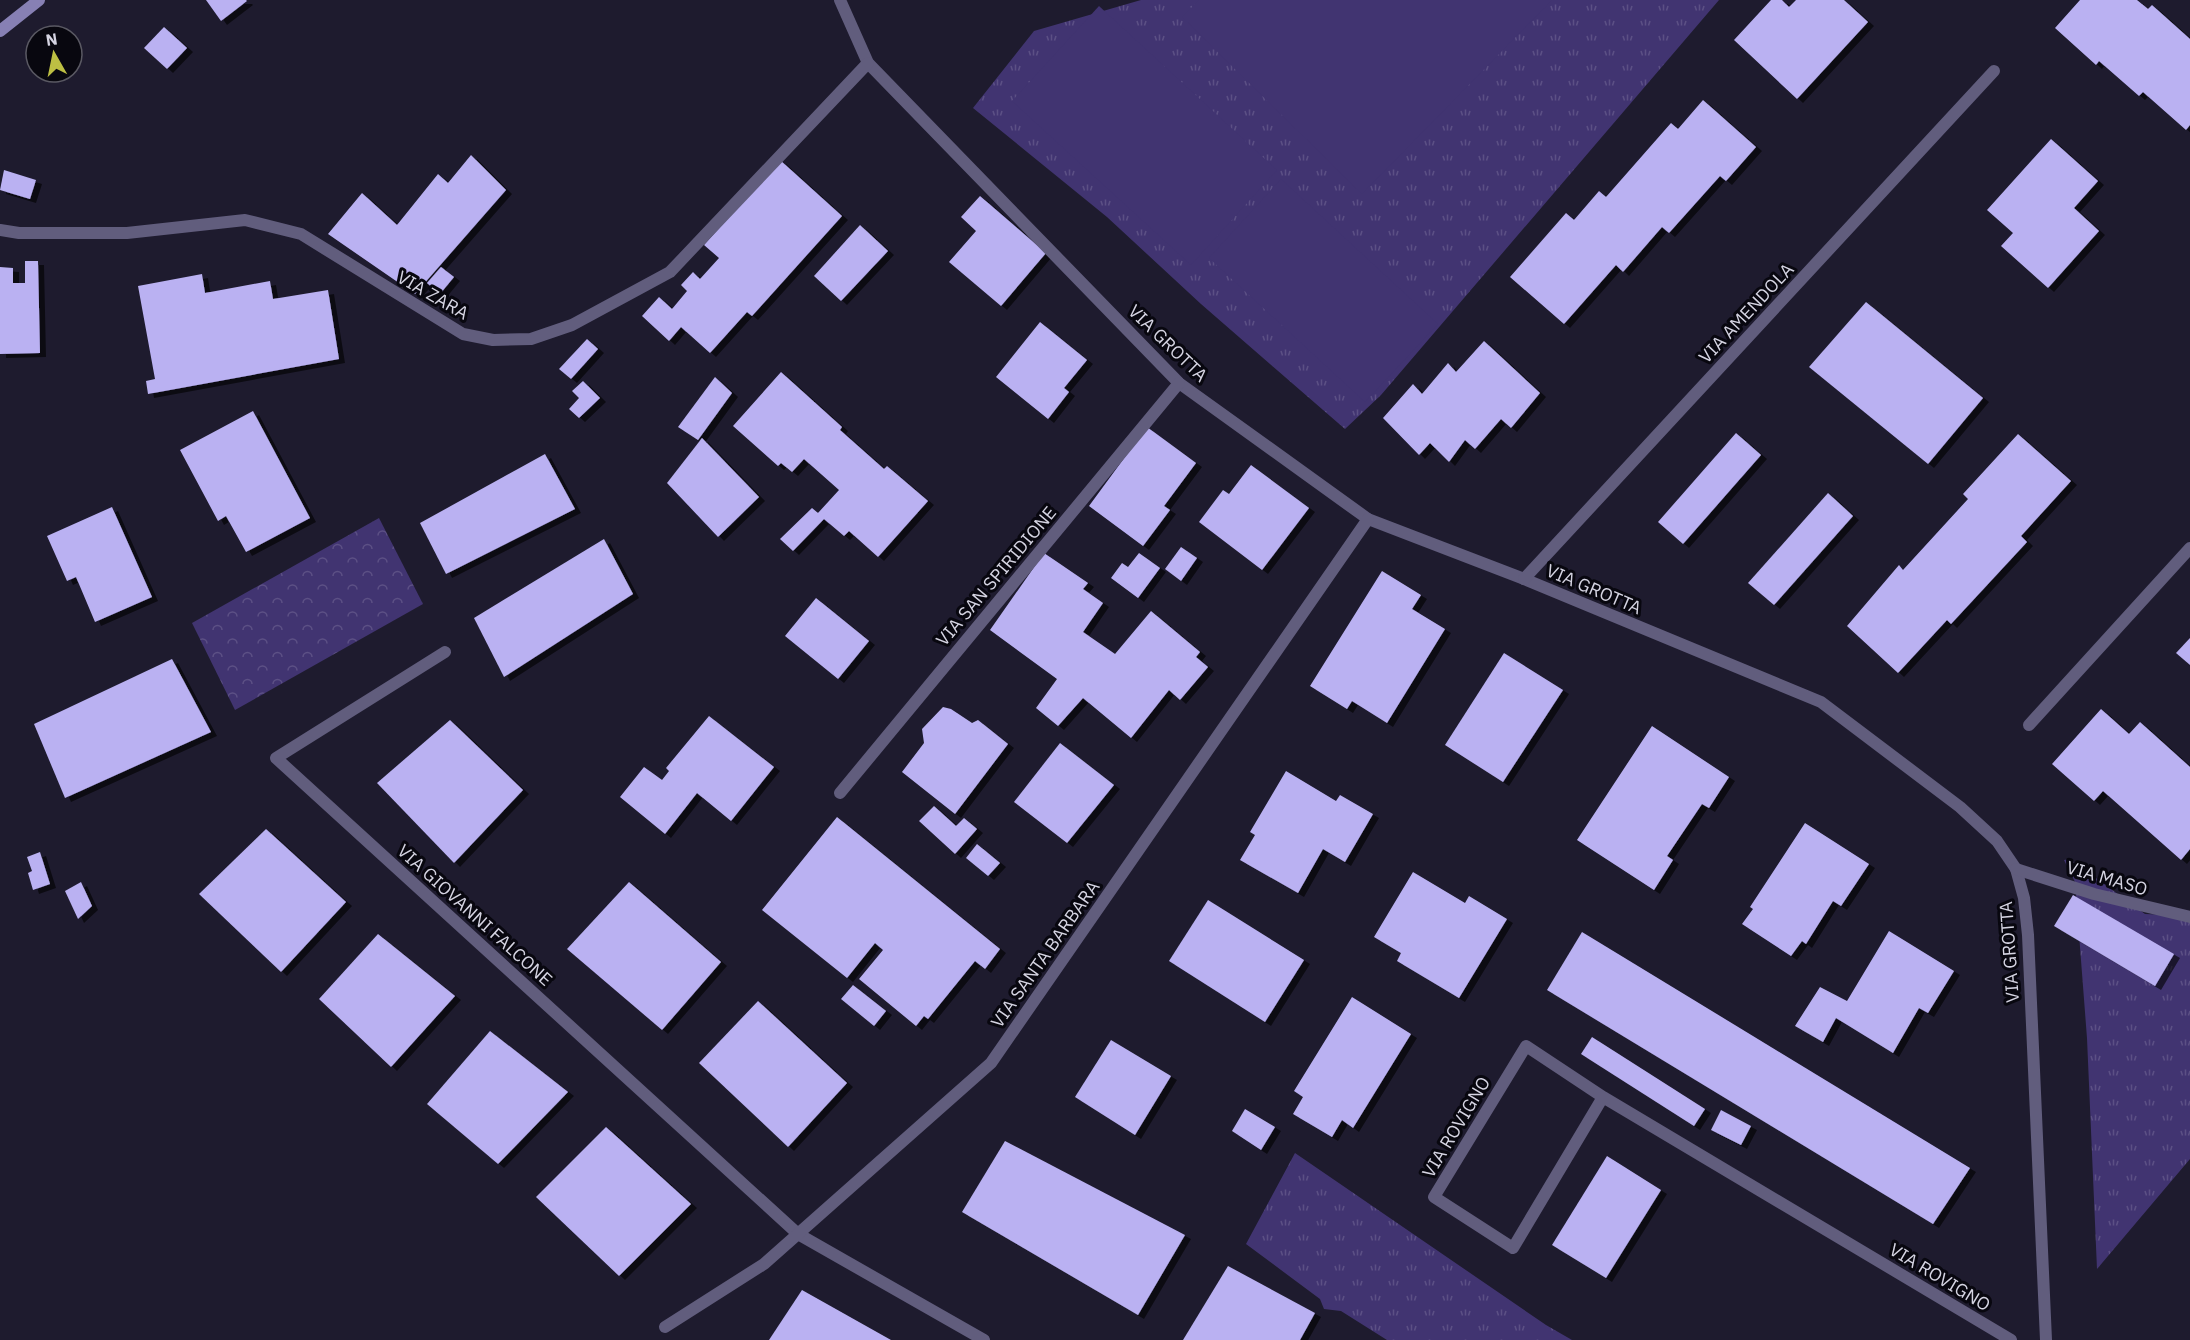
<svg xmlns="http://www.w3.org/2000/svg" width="2190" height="1340" font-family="'IBM Plex Sans',sans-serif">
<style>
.grass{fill:url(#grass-tufts)}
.park{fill:url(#park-crowns)}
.pitch{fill:#413471}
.building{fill:#bab1f2;filter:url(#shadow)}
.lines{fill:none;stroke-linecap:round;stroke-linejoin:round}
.street{stroke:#615d7d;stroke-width:12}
.secondary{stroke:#8780b4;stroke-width:12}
.labels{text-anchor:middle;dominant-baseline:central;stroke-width:6;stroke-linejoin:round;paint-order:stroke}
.street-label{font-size:18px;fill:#d5d4e2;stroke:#08070f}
</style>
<defs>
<pattern id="grass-tufts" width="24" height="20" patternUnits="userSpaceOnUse" patternTransform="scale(1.5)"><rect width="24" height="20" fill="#413471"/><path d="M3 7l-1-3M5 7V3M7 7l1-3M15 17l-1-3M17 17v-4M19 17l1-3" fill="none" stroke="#5c5085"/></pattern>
<pattern id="park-crowns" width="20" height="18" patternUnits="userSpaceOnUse" patternTransform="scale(1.5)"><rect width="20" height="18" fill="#413471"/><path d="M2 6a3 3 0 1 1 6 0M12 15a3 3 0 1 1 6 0" fill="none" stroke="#5c5085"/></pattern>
<filter id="shadow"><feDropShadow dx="6" dy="4" stdDeviation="0" flood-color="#0009"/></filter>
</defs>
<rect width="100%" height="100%" fill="#1e1b2e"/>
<g class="grass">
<polygon points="1141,0 1719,0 1381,395 1345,429 1201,304 1107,217 973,108 1034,31"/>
<polygon points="2070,859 2145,914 2190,916 2190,1159 2097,1269 2087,1038 2075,882 2064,860"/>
<polygon points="1295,1153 1546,1325 1572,1340 1387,1340 1341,1311 1324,1309 1320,1299 1246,1244"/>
</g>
<polygon class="park" points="379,518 423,604 235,710 192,623"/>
<g class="pitch">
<polygon points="1199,0 1552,0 1362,194 1182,17"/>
<polygon points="1099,6 1277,170 1191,265 1012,101"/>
<polygon points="1281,179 1438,324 1365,402 1209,258"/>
</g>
<g class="building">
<polygon points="206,0 246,0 247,1 221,21"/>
<polygon points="1771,0 1782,0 1789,7 1796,0 1844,0 1868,22 1797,99 1734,40"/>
<polygon points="2080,0 2137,0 2148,9 2152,5 2190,39 2190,125 2186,130 2143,92 2139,96 2099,61 2096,65 2055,28"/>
<polygon points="164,27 187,48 167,69 144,48"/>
<polygon points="1703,100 1756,147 1726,181 1720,176 1669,233 1662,227 1623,272 1616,265 1564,324 1510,277 1566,213 1574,220 1599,191 1606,197 1671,123 1678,129"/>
<polygon points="2051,139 2098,181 2074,208 2099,231 2048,288 2001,246 2013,233 1987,210"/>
<polygon points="471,155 506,190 415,294 328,234 362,193 397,225 438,174 448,183"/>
<polygon points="780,160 842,216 752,316 747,312 710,353 681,327 669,341 642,316 659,297 672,309 687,291 681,285 693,272 700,279 719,258 704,245"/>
<polygon points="4,170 36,180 30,199 0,190"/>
<polygon points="980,196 1046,253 1001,306 949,262 976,231 961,217"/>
<polygon points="860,225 888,251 841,301 814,276"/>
<polygon points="25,261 38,261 40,353 0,354 0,267 13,268 13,283 25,283"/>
<polygon points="441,267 454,277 440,294 427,283"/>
<polygon points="202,274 205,293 270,281 273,299 328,290 339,359 148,394 146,381 155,379 138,286"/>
<polygon points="1866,302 1983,398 1928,464 1809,367"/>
<polygon points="1040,322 1087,360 1064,388 1069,392 1048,419 996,377"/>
<polygon points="587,339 598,349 571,379 559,369"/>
<polygon points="1484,341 1540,393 1511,428 1501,419 1475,449 1465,440 1449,462 1430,443 1419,455 1383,418 1413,384 1422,394 1448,363 1456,372"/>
<polygon points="781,372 842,427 840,430 884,469 887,466 928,501 878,557 849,531 844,536 824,519 793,551 780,539 812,508 818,513 839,490 804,459 792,472 781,463 778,466 733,426"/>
<polygon points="715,377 732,393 698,440 678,427"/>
<polygon points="583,381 600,398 579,418 569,409 579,398 572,391"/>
<polygon points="253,411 310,518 246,552 226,516 218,521 180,450"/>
<polygon points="1147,427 1196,463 1164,506 1170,510 1143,546 1089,506"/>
<polygon points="1736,433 1761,455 1683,544 1658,522"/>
<polygon points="2018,434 2071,481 2021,536 2027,542 1951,624 1947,620 1898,673 1847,626 1899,565 1903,570 1968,499 1963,494"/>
<polygon points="702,438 759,497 718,537 667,483"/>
<polygon points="545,454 575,509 446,574 420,523"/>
<polygon points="1251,465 1309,508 1262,570 1199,522 1223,490 1229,494"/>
<polygon points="1828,493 1853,516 1774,605 1748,583"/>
<polygon points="112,507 152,597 95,622 76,577 67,581 47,536"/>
<polygon points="604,539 633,594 504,677 474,618"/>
<polygon points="1181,547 1197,558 1181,581 1165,569"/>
<polygon points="1044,553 1088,583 1083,589 1103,603 1083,632 1115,654 1151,611 1200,652 1196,657 1208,667 1180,700 1169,690 1131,738 1083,698 1058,726 1036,708 1057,679 990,630"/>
<polygon points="1139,553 1160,568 1138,598 1111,578 1122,563 1128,567"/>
<polygon points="1382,571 1421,595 1412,609 1445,629 1387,723 1352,701 1347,709 1310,686"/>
<polygon points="816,598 869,641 838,679 785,636"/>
<polygon points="2190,638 2190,665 2176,653"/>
<polygon points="1504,653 1563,690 1503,782 1445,745"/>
<polygon points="172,659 211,732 65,798 34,724"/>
<polygon points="943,707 951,709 972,723 978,720 1008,744 955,814 902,772 924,743 922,729"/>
<polygon points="2101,709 2129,734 2140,722 2190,767 2190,849 2181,860 2103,791 2094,801 2052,764"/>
<polygon points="709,716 774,767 731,821 697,793 665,834 620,797 644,767 662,780 669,771 666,768"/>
<polygon points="450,720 523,790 454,863 377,783"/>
<polygon points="1652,726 1729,777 1709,808 1702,804 1667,856 1673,860 1654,890 1577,840"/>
<polygon points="1060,743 1114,785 1067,843 1014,802"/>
<polygon points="1286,771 1336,801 1340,795 1373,814 1345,862 1323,849 1298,893 1240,860 1255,835 1250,832"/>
<polygon points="934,806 956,826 964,818 977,829 955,854 919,821"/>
<polygon points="837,817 1000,949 985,969 975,961 928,1019 924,1016 916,1026 859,979 883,950 875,943 847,978 762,910"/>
<polygon points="1805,823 1869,864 1841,906 1833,901 1806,944 1802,941 1791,956 1742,924 1753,909 1750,907"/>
<polygon points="266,829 346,902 281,972 199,894"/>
<polygon points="977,844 1000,863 988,876 966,858"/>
<polygon points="40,852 50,884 33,890 28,873 32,871 27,857"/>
<polygon points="1413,872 1465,903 1469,896 1507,919 1459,998 1397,961 1401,953 1374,937"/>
<polygon points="81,882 92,906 78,919 65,891"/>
<polygon points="629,882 721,962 662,1030 567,949"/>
<polygon points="2073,895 2174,954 2155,986 2054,926"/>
<polygon points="1208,900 1304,960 1265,1022 1169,961"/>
<polygon points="1889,931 1954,971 1928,1013 1919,1008 1893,1053 1836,1018 1823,1042 1795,1026 1820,987 1847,1001"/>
<polygon points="1582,932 1970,1168 1933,1224 1547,990"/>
<polygon points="378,934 455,996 391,1067 319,999"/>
<polygon points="853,985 886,1011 874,1026 841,999"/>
<polygon points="1352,997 1411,1034 1353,1128 1342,1120 1332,1137 1293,1114 1303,1097 1294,1091"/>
<polygon points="758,1001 847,1083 788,1147 699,1063"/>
<polygon points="490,1031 568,1092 498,1164 427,1104"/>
<polygon points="1592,1037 1705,1109 1694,1126 1581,1054"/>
<polygon points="1111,1040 1171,1076 1135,1135 1075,1097"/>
<polygon points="1245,1109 1275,1127 1261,1150 1232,1131"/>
<polygon points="1721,1110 1751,1126 1741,1145 1711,1130"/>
<polygon points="606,1127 691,1204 619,1276 536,1197"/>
<polygon points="1005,1141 1185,1235 1138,1315 962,1212"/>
<polygon points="1607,1156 1661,1190 1606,1278 1552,1245"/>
<polygon points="1228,1266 1315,1313 1300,1340 1183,1340"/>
<polygon points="802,1290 891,1340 769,1340"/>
</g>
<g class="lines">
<g class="street">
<polyline points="840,0 868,63 1179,383 1368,519 1524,579 1821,702 1960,807 1997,841 2016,869 2024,898 2028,935 2046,1340"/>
<polyline points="0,230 19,233 127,233 245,220 301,234 463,334 493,340 531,339 572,325 670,272 868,63"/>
<polyline points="1524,579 1994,71"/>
<polyline points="445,652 276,758 798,1234 984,1340"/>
<polyline points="2029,725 2190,548"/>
<polyline points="840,793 1179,383"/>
<polyline points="2016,869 2094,894 2190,917"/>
<polyline points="1603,1097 1513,1248 1434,1197 1526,1046 1603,1097 2011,1340"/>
<polyline points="665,1327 764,1264 991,1063 1368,519"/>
</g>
<polyline class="secondary" points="0,31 39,0"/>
</g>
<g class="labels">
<g class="street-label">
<text transform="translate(433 295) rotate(30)">VIA ZARA</text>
<text transform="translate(1746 313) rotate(-47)">VIA AMENDOLA</text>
<text transform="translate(1168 343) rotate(44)">VIA GROTTA</text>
<text transform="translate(996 576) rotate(-50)">VIA SAN SPIRIDIONE</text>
<text transform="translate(1594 589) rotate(23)">VIA GROTTA</text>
<text transform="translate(2107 878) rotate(16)">VIA MASO</text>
<text transform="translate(475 915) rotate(42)">VIA GIOVANNI FALCONE</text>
<text transform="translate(2009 952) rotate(-94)">VIA GROTTA</text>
<text transform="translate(1045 954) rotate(-55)">VIA SANTA BARBARA</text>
<text transform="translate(1456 1127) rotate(-59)">VIA ROVIGNO</text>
<text transform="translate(1940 1277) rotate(31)">VIA ROVIGNO</text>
</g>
</g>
<g transform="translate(54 54) rotate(351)"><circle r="28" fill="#08070f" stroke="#5a5963" stroke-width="1.5"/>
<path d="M0-4.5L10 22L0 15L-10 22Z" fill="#bdbf43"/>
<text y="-9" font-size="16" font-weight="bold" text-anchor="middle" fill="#d5d4e2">N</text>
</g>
</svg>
